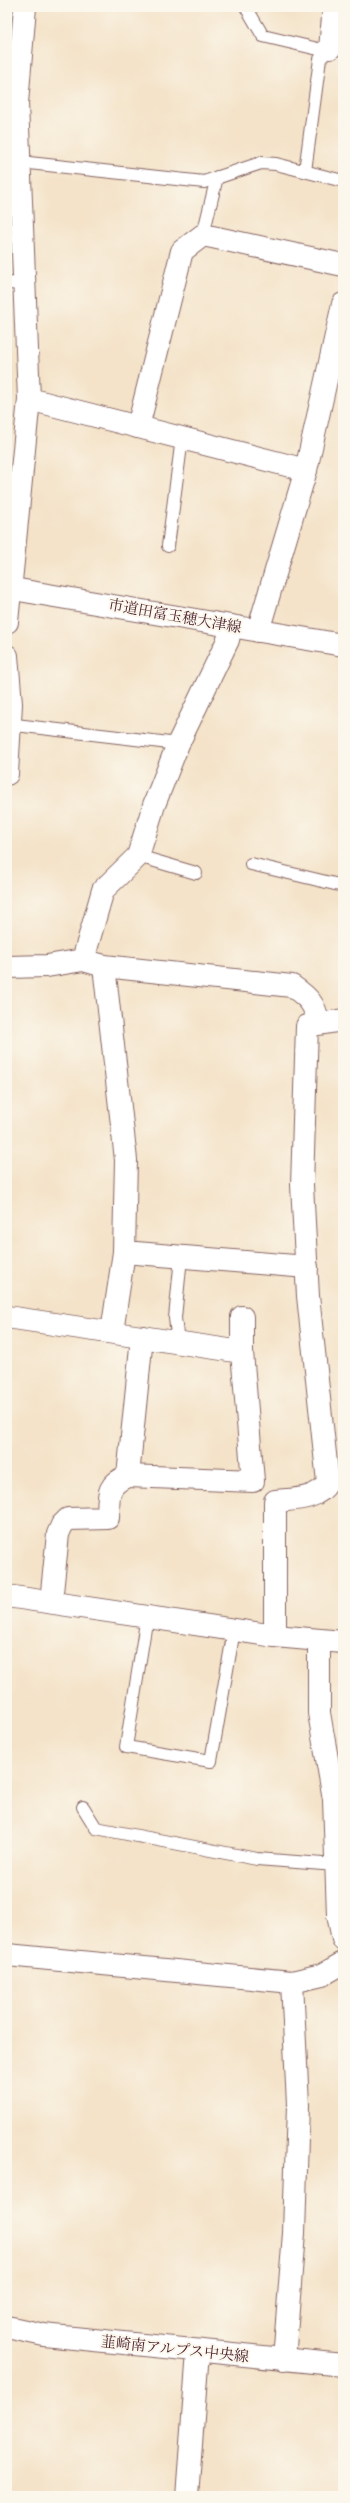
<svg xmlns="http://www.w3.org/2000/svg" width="350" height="2503" font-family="'IM FELL Great Primer','Noto Serif JP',serif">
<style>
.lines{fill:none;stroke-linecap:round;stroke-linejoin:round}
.service-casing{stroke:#866462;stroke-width:14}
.minor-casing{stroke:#866462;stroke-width:24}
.tertiary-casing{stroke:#866462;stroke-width:24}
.primary-casing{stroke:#866462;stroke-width:24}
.service{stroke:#fff;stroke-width:12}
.minor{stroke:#fff;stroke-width:22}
.tertiary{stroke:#fff;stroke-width:22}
.primary{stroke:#fff;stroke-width:22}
.labels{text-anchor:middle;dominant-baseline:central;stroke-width:4;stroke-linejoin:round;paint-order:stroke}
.street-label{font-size:15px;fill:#4a1f2b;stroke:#fbf7ec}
</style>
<rect width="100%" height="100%" fill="#fbf7ec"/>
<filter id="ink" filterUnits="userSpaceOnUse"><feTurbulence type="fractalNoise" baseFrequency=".025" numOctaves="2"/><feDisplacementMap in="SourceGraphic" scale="8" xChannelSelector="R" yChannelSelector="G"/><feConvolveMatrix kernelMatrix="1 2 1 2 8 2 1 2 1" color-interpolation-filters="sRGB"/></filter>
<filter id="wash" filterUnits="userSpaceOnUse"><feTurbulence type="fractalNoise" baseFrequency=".012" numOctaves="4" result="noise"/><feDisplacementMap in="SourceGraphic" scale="16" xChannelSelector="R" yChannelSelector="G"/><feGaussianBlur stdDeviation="0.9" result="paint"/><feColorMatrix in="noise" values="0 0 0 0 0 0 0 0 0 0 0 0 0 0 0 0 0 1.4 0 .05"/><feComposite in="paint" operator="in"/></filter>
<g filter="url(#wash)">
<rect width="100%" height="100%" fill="#f4e3c9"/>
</g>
<g filter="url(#ink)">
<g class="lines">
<defs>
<g id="service">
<polyline points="246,7 263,36 318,49 343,48"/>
<polyline points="20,162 204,182 261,163 276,164 343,181"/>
<polyline points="305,171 320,59 330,48"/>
<polyline points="203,235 217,177"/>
<polyline points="7,283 25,284"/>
<polyline points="168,546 182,438"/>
<polyline points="7,724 178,744"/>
<polyline points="138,856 196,873"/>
<polyline points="251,864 343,886"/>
<polyline points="178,1342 175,1318 181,1257"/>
<polyline points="147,1616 126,1747 211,1761 234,1630"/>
<polyline points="83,1807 96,1828 257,1859 336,1865"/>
</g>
<g id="minor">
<polyline points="330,48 334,7"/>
<polyline points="29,399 306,470"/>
<polyline points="138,427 182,251 203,235 343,265"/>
<polyline points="7,622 29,399 17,103 25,7"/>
<polyline points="258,631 306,470 343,304"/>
<polyline points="7,656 11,704 7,774"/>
<polyline points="83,960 103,890 138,856 154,805 178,744 228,640 231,626"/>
<polyline points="104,966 126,1160 124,1252 307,1267"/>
<path d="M7 967 47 966 83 960 104 966 292 986C309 998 314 1003 319 1023"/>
<polyline points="7,1317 242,1352"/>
<polyline points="112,1332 124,1252"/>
<polyline points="128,1476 253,1481 242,1352 242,1317"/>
<polyline points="7,1596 275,1636 343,1642"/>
<path d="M51 1602 58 1534 62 1525 68 1519 108 1518C109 1497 105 1485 128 1476L142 1337"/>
<path d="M275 1636V1501C294 1499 318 1500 328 1482L308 1296 302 1185 307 1026 343 1020"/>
<polyline points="319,1640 319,1713 334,1799 338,1915 343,1939"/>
<polyline points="7,1955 292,1982 322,1975 343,1963"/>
<polyline points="284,2360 294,2233 298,2105 292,1982"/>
<polyline points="187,2496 198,2352"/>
</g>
<polyline id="tertiary" points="7,588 343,645"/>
<polyline id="primary" points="7,2327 44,2335 343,2365"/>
</defs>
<use href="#service" class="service-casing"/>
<use href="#minor" class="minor-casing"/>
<use href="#tertiary" class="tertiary-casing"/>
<use href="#primary" class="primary-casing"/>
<use href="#service" class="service"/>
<use href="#minor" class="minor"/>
<use href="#tertiary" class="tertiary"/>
<use href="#primary" class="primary"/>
</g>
</g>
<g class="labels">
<g class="street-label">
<text transform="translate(175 616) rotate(10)">市道田富玉穂大津線</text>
<text transform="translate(175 2349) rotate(6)">韮崎南アルプス中央線</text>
</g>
</g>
<rect width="350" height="2503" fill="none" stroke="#fbf7ec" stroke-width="24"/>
</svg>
